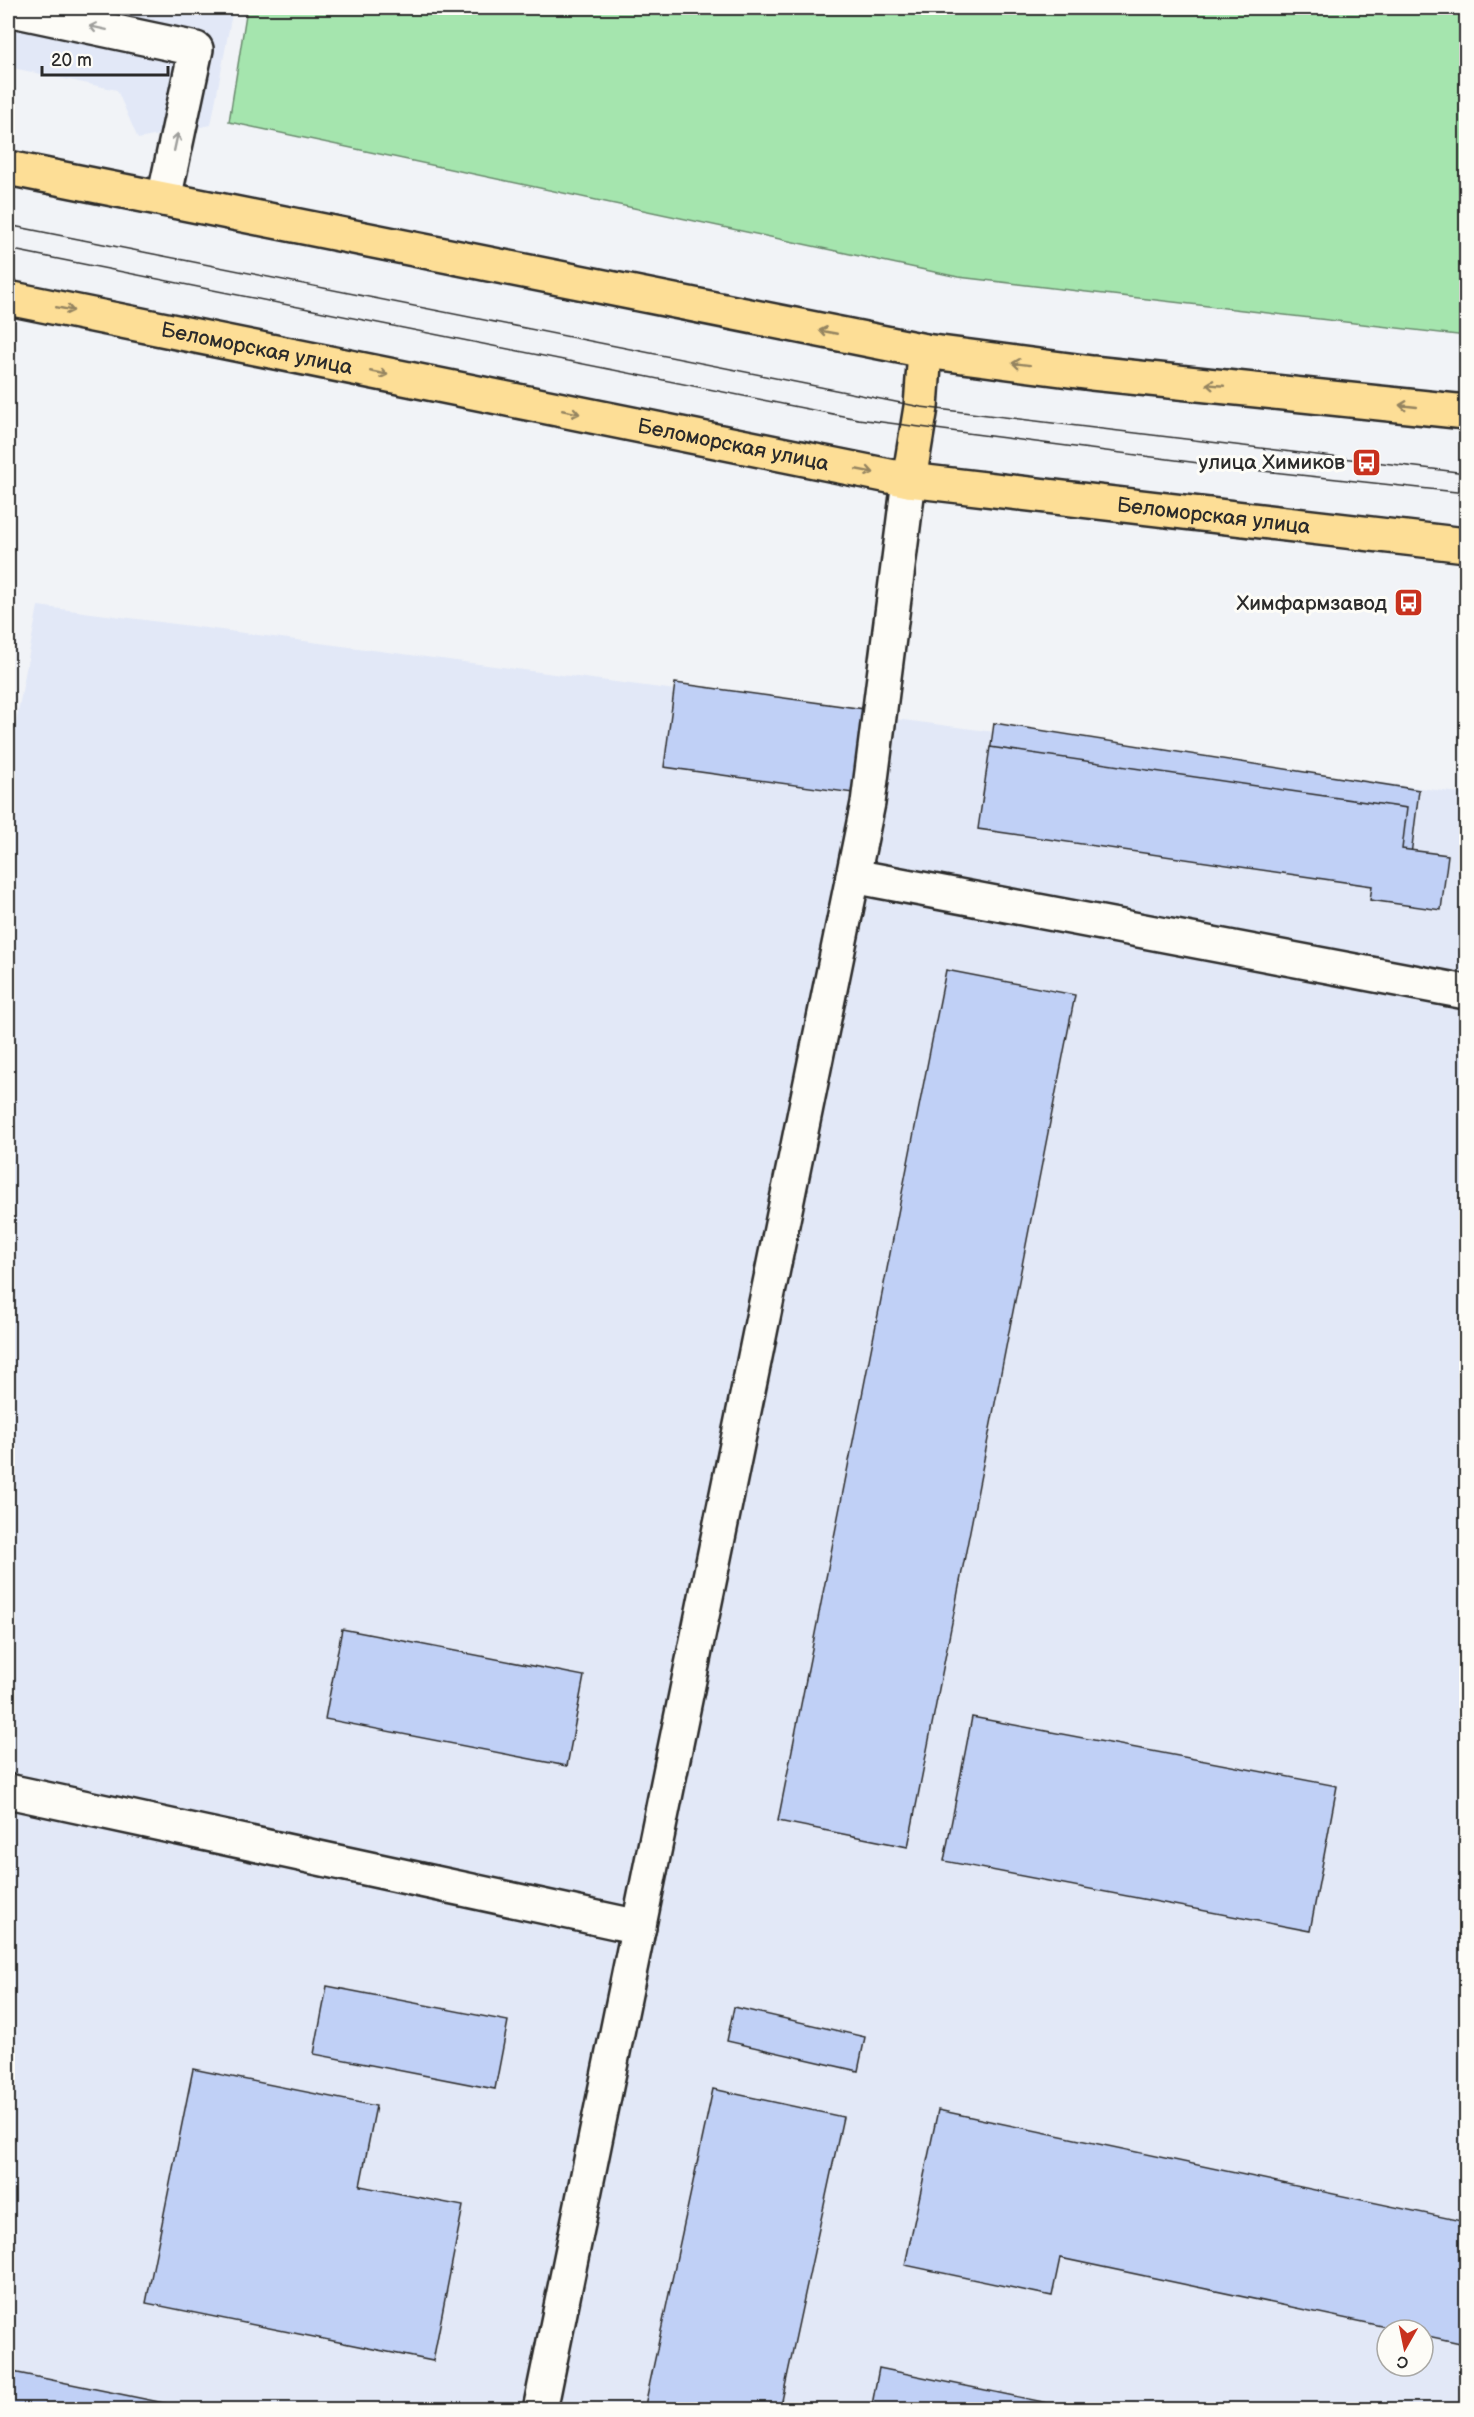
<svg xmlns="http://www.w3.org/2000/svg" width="1474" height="2417" font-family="'Balsamiq Sans',sans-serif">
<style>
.built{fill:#e2e8f7;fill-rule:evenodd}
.green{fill:#a5e5ae;stroke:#68886c;stroke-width:1.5}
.building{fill:#c0d0f6;stroke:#2b2b2b;stroke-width:1.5}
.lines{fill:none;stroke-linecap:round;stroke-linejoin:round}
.minor-casing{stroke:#2b2b2b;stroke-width:38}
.major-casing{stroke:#2b2b2b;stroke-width:38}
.minor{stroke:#fdfcf7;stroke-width:33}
.major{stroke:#fdde96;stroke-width:33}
.tram{stroke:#2b2b2b;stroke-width:1.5}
.oneway{stroke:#9e9e9b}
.oneway2{stroke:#948460}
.labels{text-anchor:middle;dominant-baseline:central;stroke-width:6;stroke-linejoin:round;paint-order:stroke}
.street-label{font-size:21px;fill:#2b2b2b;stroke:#fdfcf7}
.poi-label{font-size:21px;fill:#2b2b2b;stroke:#fdfcf7;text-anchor:end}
</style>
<rect width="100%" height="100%" fill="#f1f3f7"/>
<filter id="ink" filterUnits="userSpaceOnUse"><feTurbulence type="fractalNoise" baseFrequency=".0167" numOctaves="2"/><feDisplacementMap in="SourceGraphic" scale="12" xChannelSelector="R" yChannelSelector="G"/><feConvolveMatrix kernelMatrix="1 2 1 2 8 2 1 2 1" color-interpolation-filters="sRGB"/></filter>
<g filter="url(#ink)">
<g class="built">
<polygon points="8,8 233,8 211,125 138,139 117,90 8,67"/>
<path d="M38 606 1466 794V2409L8 2410V765ZM1387 2330H1423V2366H1387Z"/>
</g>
<polygon class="green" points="247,8 1466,8 1466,336 958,277 229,122"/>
<g class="building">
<polygon points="675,683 864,709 853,793 664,767"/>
<polygon points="994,723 1419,790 1408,879 982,812"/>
<polygon points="990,747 1407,808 1402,849 1448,855 1441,910 1370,900 1372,886 978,829"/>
<polygon points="946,970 1075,995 908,1847 778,1821"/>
<polygon points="342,1629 584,1676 567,1766 325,1719"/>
<polygon points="972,1717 1337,1786 1310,1931 944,1861"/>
<polygon points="327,1986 508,2021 495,2089 314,2054"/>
<polygon points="734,2007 865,2037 858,2071 727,2041"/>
<polygon points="193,2069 376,2106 360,2186 463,2206 433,2361 146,2303"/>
<polygon points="713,2089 843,2117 780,2410 644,2410"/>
<polygon points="938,2110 1466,2222 1465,2344 1423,2335 1423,2330 1400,2330 1060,2258 1052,2296 905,2265"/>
<polygon points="879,2368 1082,2410 871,2410"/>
<polygon points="8,2371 198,2410 8,2410"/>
</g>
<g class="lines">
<defs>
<g id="minor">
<polyline points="8,9 196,49 164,199"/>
<polyline points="853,876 1466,992"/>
<polyline points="8,1791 639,1927"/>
<polyline points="540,2410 868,803 909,480"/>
</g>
<g id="major">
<polyline points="8,168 925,351 1092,373 1466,412"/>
<path id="s1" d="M8 298 909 480 1466 545"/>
<polyline points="909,480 921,407 925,351"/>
</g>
</defs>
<use href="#minor" class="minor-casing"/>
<use href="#major" class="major-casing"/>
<use href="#minor" class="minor"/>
<use href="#major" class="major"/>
<g class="tram">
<polyline points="8,225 921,407 1466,473"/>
<polyline points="8,249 858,419 1253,470 1466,493"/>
</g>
</g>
<defs><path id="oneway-shaft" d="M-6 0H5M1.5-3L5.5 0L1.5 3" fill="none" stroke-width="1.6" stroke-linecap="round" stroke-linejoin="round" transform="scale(1.5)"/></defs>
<g class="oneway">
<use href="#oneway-shaft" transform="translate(98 28) rotate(-168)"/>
<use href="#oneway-shaft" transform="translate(176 142) rotate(-78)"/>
</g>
<g class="oneway2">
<use href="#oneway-shaft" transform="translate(65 309) rotate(11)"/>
<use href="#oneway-shaft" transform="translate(828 332) rotate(-169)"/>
<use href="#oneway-shaft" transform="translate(1021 364) rotate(-173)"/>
<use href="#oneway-shaft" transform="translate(379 373) rotate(11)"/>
<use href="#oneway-shaft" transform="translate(1215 385) rotate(-175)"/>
<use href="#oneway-shaft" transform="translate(1408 406) rotate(-174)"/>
<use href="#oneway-shaft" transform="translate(571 412) rotate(11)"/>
<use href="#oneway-shaft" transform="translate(865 471) rotate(11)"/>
</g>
</g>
<defs>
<symbol id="bus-square" viewBox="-11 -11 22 22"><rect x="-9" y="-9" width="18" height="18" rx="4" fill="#c8321e" stroke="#fdfcf7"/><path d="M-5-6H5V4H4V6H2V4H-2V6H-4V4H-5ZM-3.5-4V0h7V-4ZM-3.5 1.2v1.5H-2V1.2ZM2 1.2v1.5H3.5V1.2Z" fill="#fff"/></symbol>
</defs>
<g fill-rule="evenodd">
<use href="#bus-square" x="1350" y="446" width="33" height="33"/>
<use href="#bus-square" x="1392" y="586" width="33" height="33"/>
</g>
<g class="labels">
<g class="street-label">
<text stroke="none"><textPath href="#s1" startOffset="254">Беломорская улица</textPath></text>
<text stroke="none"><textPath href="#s1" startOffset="740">Беломорская улица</textPath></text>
<text stroke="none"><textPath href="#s1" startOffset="1226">Беломорская улица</textPath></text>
</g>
<g class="poi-label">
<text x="1345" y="462">улица Химиков</text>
<text x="1387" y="603">Химфармзавод</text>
</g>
</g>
<rect width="1474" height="2417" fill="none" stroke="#fdfcf7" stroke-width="30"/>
<rect x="15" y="15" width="1444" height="2387" fill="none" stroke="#2b2b2b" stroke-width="2" filter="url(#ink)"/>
<g transform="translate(1405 2348) rotate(189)"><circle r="28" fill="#fdfcf7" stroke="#a9a8a5" stroke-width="1.5"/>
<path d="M0-4.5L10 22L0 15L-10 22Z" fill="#c8321e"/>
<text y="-9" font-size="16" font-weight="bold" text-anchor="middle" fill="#2b2b2b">С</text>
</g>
<path d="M42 66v9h126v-9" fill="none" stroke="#2b2b2b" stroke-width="3"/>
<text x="51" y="66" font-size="18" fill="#2b2b2b" stroke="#fdfcf7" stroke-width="4.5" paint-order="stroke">20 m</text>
</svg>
